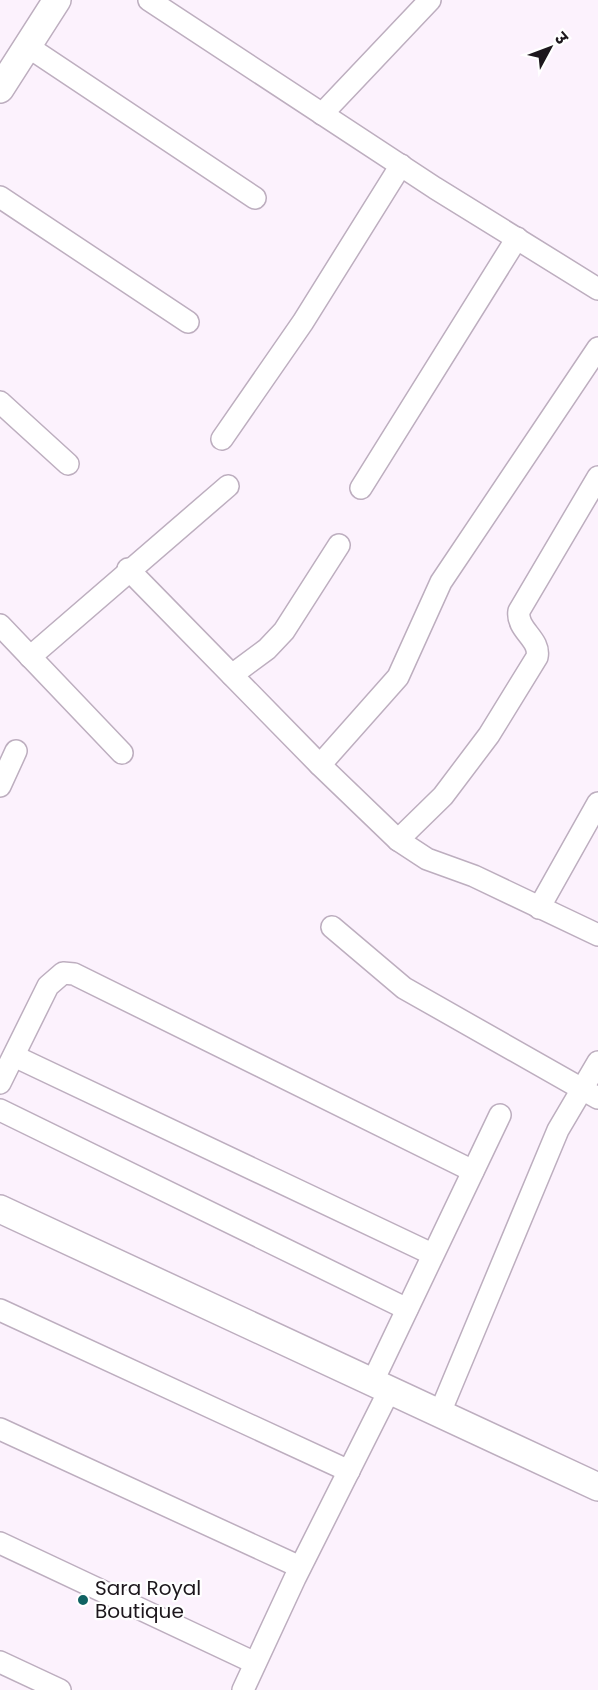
<svg xmlns="http://www.w3.org/2000/svg" width="598" height="1690" font-family="Poppins,'Noto Sans Devanagari',sans-serif">
<style>
.lines{fill:none;stroke-linecap:round;stroke-linejoin:round}
.minor-casing{stroke:#bdaebf;stroke-width:24}
.tertiary-casing{stroke:#bdaebf;stroke-width:30}
.minor{stroke:#fff;stroke-width:21}
.tertiary{stroke:#fff;stroke-width:27}
.poi-dot{fill:#106263;stroke:#fff;stroke-width:2}
.labels{text-anchor:middle;dominant-baseline:central;stroke-width:4.5;stroke-linejoin:round;paint-order:stroke}
.poi-label{font-size:20px;fill:#1d171d;stroke:#fff;text-anchor:start}
</style>
<rect width="100%" height="100%" fill="#fcf2fd"/>
<g class="lines">
<defs>
<g id="minor">
<polyline points="149,0 435,188 598,289"/>
<polyline points="27,46 255,198"/>
<polyline points="322,114 430,0"/>
<polyline points="0,197 188,322"/>
<polyline points="0,402 68,464"/>
<polyline points="222,439 303,322 401,165"/>
<polyline points="361,488 517,238"/>
<polyline points="128,569 320,765 398,840 427,859 474,876 598,935"/>
<polyline points="0,625 122,753"/>
<polyline points="30,657 228,486"/>
<polyline points="232,675 267,649 284,631 339,545"/>
<polyline points="320,765 398,677 441,582 598,348"/>
<polyline points="0,786 16,751"/>
<path d="M398 840 443 796 489 735 537 657C541 639 516 630 519 611L598 477"/>
<polyline points="539,908 598,803"/>
<polyline points="332,927 404,988 598,1098"/>
<polyline points="14,1056 432,1254"/>
<polyline points="0,1083 48,986 63,973 74,974 473,1171"/>
<polyline points="0,1110 407,1309"/>
<polyline points="0,1310 349,1471"/>
<polyline points="372,1383 500,1115"/>
<polyline points="439,1415 558,1130 598,1062"/>
<polyline points="0,1429 300,1567"/>
<polyline points="0,1543 255,1663"/>
<polyline points="0,1662 60,1690"/>
<polyline points="243,1690 295,1578 389,1391"/>
</g>
<g id="tertiary">
<polyline points="0,89 57,0"/>
<polyline points="0,1209 598,1487"/>
</g>
</defs>
<use href="#minor" class="minor-casing"/>
<use href="#tertiary" class="tertiary-casing"/>
<use href="#minor" class="minor"/>
<use href="#tertiary" class="tertiary"/>
</g>
<circle class="poi-dot" cx="83" cy="1600" r="6"/>
<g class="labels">
<g class="poi-label">
<text x="95" y="1588">Sara Royal<tspan x="95" dy="23">Boutique</tspan></text>
</g>
</g>
<g transform="translate(550 48) rotate(49)" stroke="#ffffff" stroke-width="4.5" paint-order="stroke">
<path d="M0-4.5L10 22L0 15L-10 22Z" fill="#1d171d"/>
<text y="-9" font-size="16" font-weight="bold" text-anchor="middle" fill="#1d171d">उ</text>
</g>
</svg>
